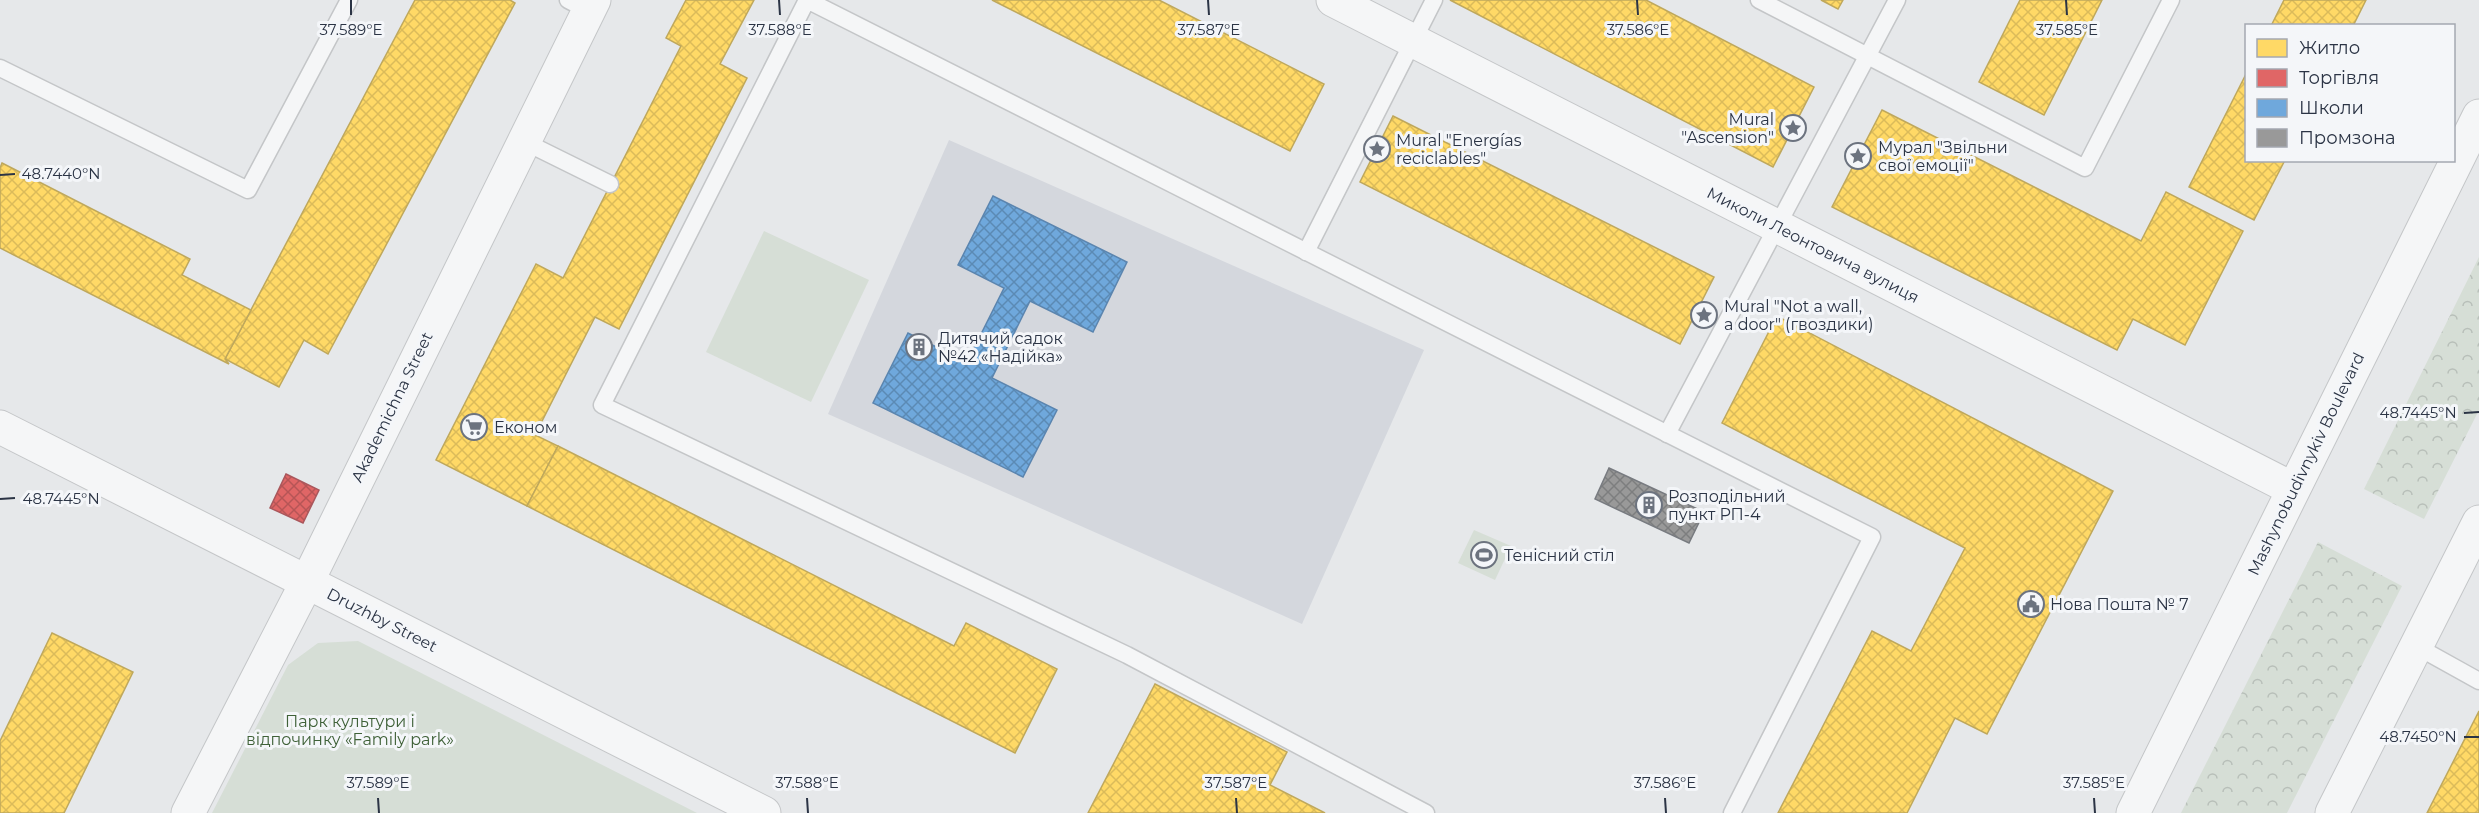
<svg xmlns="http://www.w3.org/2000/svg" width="2479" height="813" font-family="Montserrat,sans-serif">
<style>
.built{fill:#d4d7dd}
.forest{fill:url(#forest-crowns)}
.green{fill:#d6ded6}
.homes{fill:url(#homes-cross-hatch);stroke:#bfa85c;stroke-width:1.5}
.shops{fill:url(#shops-cross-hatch);stroke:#aa575c;stroke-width:1.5}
.schools{fill:url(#schools-cross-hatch);stroke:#5b85af;stroke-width:1.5}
.industry{fill:url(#industry-cross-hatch);stroke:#787b80;stroke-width:1.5}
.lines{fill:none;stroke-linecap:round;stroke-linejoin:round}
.service-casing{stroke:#c4c6c8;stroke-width:19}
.minor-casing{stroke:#c4c6c8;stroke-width:35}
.tertiary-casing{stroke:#c4c6c8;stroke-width:35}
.service{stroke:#f5f6f7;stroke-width:16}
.minor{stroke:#f5f6f7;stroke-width:33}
.tertiary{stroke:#f5f6f7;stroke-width:33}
.ticks{fill:none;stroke:#2b3445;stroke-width:2}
.labels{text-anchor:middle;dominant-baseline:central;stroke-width:6;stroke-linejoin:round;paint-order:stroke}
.poi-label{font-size:16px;fill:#2b3445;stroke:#f4f6f9;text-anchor:start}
.street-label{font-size:16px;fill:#2b3445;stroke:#f4f6f9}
.park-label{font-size:16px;fill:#3f6138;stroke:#f4f6f9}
.ticks-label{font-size:15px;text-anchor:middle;fill:#2b3445;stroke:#f4f6f9;stroke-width:6;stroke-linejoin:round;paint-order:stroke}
</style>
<defs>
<pattern id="forest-crowns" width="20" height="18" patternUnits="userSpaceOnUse" patternTransform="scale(1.5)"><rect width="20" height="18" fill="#d6ded6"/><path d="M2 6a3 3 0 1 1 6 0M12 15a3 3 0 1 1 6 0" fill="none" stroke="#b8bfb9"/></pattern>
<pattern id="homes-cross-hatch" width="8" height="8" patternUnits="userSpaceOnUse" patternTransform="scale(1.5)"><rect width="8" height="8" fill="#ffd966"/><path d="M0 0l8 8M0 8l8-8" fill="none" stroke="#dbbb5a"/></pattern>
<pattern id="shops-cross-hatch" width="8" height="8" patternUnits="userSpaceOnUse" patternTransform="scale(1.5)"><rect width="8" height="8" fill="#e06666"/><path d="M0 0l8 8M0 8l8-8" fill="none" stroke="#b65556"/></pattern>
<pattern id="schools-cross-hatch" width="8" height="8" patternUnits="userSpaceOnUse" patternTransform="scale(1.5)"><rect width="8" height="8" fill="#6fa8dc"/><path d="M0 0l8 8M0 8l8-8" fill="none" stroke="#5b8ab4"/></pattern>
<pattern id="industry-cross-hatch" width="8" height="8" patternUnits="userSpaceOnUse" patternTransform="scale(1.5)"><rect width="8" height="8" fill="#999"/><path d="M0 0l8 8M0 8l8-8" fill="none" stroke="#7d7e7f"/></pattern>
</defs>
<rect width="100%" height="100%" fill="#e6e8ea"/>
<polygon class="built" points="949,140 1424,350 1302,624 828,414"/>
<g class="forest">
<polygon points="2479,257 2479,410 2424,519 2364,489"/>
<polygon points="2318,542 2402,586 2287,813 2181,813"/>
</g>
<g class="green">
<polygon points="764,231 869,280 811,402 706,352"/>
<polygon points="1474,530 1511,546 1495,580 1458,563"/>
<polygon points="358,641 697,813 212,813 288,665 318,643"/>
</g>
<g class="homes">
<polygon points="415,0 510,0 515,3 328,354 304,340 279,387 225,359"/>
<polygon points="686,0 754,0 720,64 747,78 619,329 595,317 535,435 558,446 527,506 436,460 536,264 563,278 681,46 666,38"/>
<polygon points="992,0 1159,0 1324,84 1290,151"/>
<polygon points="1450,0 1646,0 1814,87 1773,167"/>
<polygon points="1821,0 1843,0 1838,9"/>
<polygon points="2020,0 2102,0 2044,115 1979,82"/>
<polygon points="2284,0 2366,0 2353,26 2271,26"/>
<polygon points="2246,74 2246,160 2285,160 2254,220 2189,187"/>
<polygon points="1882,110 2141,241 2166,192 2243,231 2185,345 2133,319 2117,350 1832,207"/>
<polygon points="1393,116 1714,277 1680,344 1360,182"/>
<polygon points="2,163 190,259 182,275 251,310 225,359 229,364 0,248 0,168"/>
<polygon points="1777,316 2113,491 1987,734 1955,718 1907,813 1778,813 1872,631 1911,651 1965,548 1722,423"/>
<polygon points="558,446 954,646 966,623 1057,669 1015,753 527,506"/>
<polygon points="52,633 133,672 64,813 0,813 0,741"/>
<polygon points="1155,684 1287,752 1270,785 1325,813 1088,813"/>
<polygon points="2479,711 2479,813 2427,813"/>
</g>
<polygon class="shops" points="286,474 319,490 303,523 270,508"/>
<polygon class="schools" points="993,196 1127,262 1093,332 1030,301 992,378 1057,410 1023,477 873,403 908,333 967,362 1004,288 958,265"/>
<polygon class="industry" points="1609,468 1704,512 1689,543 1595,499"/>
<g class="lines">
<defs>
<g id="service">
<polyline points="568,0 589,11"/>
<polyline points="1759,0 2085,168 2171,0"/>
<polyline points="0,68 248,190 349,0"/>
<polyline points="523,141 610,184"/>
<polyline points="1306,252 1434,0"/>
<polyline points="1667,434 1897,0"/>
<polyline points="2416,646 2479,681"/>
<polyline points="1426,813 1127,655 602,405 807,0 1872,537 1732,813"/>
</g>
<polyline id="minor" points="1333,0 2293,489"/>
<g id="tertiary">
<polyline points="0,427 764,813"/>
<polyline points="188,813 307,582 594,0"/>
<polyline points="2133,813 2479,116"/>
<polyline points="2332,813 2479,522"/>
</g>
</defs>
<use href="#service" class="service-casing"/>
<use href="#minor" class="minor-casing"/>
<use href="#tertiary" class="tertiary-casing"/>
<use href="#service" class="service"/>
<use href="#minor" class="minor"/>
<use href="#tertiary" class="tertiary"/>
</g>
<path class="ticks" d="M351 0V15M779 0 780 15M1208 0 1209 15M1637 0 1638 15M2066 0 2067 15M0 175 15 174M2464 413 2479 412M0 499 15 498M2464 737H2479M378 798 379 813M807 798 808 813M1236 798 1237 813M1665 798 1666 813M2094 798 2095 813"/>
<defs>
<symbol id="sight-ring" viewBox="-11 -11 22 22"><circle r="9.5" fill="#f4f6f9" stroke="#6c737f" stroke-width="1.5"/><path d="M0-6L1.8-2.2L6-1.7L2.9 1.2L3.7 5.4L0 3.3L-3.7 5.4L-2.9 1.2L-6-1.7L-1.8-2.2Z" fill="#6c737f"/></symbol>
<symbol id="building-ring" viewBox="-11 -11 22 22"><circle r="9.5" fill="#f4f6f9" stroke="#6c737f" stroke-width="1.5"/><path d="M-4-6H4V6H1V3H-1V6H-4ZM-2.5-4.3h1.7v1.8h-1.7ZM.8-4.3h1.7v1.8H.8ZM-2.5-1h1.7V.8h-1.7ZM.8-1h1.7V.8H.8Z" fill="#6c737f"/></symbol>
<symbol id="supermarket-ring" viewBox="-11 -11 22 22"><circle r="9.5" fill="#f4f6f9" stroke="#6c737f" stroke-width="1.5"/><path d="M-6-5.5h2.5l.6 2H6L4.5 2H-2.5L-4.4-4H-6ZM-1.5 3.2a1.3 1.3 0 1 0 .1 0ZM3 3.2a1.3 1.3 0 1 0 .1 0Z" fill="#6c737f"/></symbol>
<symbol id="stadium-ring" viewBox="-11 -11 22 22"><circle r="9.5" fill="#f4f6f9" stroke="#6c737f" stroke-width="1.5"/><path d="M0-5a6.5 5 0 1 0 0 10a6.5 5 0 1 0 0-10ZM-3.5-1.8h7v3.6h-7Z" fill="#6c737f"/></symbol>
<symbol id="civic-ring" viewBox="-11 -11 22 22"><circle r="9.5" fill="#f4f6f9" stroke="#6c737f" stroke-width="1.5"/><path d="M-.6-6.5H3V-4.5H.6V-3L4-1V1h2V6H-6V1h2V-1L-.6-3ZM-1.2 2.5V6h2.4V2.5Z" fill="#6c737f"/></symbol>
</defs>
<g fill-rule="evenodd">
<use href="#sight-ring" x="1778" y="113" width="30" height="30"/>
<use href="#sight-ring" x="1362" y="134" width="30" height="30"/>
<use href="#sight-ring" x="1843" y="141" width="30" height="30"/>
<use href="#sight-ring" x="1689" y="300" width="30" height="30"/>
<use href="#building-ring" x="904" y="332" width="30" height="30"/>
<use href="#supermarket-ring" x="459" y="412" width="30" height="30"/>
<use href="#building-ring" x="1634" y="490" width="30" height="30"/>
<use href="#stadium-ring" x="1469" y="540" width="30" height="30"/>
<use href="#civic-ring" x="2016" y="589" width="30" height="30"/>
</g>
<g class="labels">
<g class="poi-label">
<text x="1774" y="119" text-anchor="end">Mural<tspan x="1774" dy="18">"Ascension"</tspan></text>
<text x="1396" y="140">Mural "Energías<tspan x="1396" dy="18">reciclables"</tspan></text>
<text x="1878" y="147">Мурал "Звільни<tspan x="1878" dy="18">свої емоції"</tspan></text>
<text x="1724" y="306">Mural "Not a wall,<tspan x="1724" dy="18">a door" (гвоздики)</tspan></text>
<text x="938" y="338">Дитячий садок<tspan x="938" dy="18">№42 «Надійка»</tspan></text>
<text x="494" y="427">Економ</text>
<text x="1668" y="496">Розподільний<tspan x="1668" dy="18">пункт РП-4</tspan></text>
<text x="1504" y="555">Тенісний стіл</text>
<text x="2050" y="604">Нова Пошта № 7</text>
</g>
<g class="street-label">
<text transform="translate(1813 245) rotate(27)">Миколи Леонтовича вулиця</text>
<text transform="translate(392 407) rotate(-64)">Akademichna Street</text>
<text transform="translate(2306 464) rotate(-64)">Mashynobudivnykiv Boulevard</text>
<text transform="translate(382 620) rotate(27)">Druzhby Street</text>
</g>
<g class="park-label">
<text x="350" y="721">Парк культури і<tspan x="350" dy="18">відпочинку «Family park»</tspan></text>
</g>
</g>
<g class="ticks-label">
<text x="351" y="35">37.589°E</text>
<text x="780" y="35">37.588°E</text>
<text x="1209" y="35">37.587°E</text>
<text x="1638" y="35">37.586°E</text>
<text x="2067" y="35">37.585°E</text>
<text x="61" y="179">48.7440°N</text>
<text x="2418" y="418">48.7445°N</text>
<text x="61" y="504">48.7445°N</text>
<text x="2418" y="742">48.7450°N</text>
<text x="378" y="788">37.589°E</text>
<text x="807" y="788">37.588°E</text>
<text x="1236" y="788">37.587°E</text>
<text x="1665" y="788">37.586°E</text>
<text x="2094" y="788">37.585°E</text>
</g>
<rect x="2245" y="24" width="210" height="138" fill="#f4f6f9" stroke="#a4a8b1" stroke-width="1.5"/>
<rect x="2257" y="39" width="30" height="18" fill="#ffd966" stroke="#a4a8b1" stroke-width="1.5"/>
<text x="2299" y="54" font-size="18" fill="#2b3445">Житло</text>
<rect x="2257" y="69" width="30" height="18" fill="#e06666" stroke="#a4a8b1" stroke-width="1.5"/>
<text x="2299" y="84" font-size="18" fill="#2b3445">Торгівля</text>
<rect x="2257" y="99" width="30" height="18" fill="#6fa8dc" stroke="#a4a8b1" stroke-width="1.5"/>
<text x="2299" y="114" font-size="18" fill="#2b3445">Школи</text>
<rect x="2257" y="129" width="30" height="18" fill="#999999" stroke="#a4a8b1" stroke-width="1.5"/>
<text x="2299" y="144" font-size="18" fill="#2b3445">Промзона</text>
</svg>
